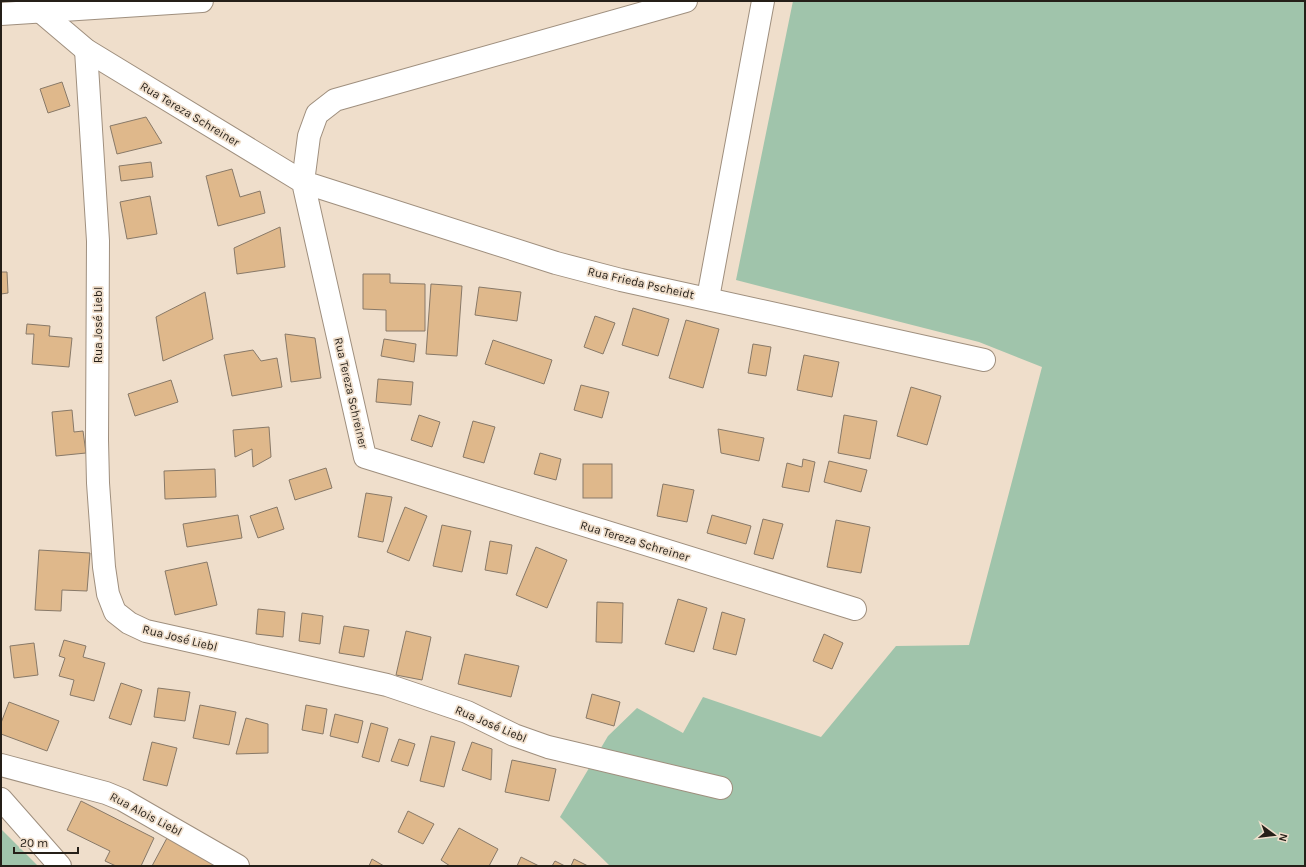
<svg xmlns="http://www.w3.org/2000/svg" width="1306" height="867" font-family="Karla,sans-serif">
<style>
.green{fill:#a0c4ab}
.building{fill:#dfb88b;stroke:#887968}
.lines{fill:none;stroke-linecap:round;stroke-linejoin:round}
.street-casing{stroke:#9f8f7e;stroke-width:24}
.secondary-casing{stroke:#9f8f7e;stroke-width:24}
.street{stroke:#fff;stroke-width:22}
.secondary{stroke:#fff;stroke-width:22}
.labels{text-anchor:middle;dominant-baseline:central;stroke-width:3.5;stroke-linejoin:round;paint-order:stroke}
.street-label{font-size:12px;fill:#251f18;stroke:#efdecb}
</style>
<rect width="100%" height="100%" fill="#efdecb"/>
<g class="green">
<polygon points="793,1 1305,1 1305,866 610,866 560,817 608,736 637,708 683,733 703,697 821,737 896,646 969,645 1042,367 979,342 736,280"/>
<polygon points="1,829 38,866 1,866"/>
</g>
<g class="building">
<polygon points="62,82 70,106 48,113 40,89"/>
<polygon points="146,117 162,143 117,154 110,126"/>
<polygon points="151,162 153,177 121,181 119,166"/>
<polygon points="232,169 240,197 260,191 265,213 218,226 206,176"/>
<polygon points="150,196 157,234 127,239 120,202"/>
<polygon points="280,227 285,267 237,274 234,248"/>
<polygon points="1,272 7,272 8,293 1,294"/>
<polygon points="363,274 390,274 390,283 425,284 425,331 386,331 386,310 363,309"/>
<polygon points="431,284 462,286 457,356 426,354"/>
<polygon points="479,287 521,292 517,321 475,315"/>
<polygon points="205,292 213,339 163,361 156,317"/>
<polygon points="633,308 669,319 658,356 622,345"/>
<polygon points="595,316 615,323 603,354 584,347"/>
<polygon points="686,320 719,329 703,388 669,378"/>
<polygon points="27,324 50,326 49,336 72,338 69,367 32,364 34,334 26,334"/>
<polygon points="285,334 315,338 321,378 291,382"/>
<polygon points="384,339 416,344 414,362 381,356"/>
<polygon points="493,340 552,360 544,384 485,364"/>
<polygon points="753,344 771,347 766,376 748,373"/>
<polygon points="253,350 261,361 277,358 282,387 232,396 224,355"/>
<polygon points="804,355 839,362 832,397 797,390"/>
<polygon points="378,379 413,382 411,405 376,402"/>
<polygon points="171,380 178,402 135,416 128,394"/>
<polygon points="581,385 609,392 602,418 574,410"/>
<polygon points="911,387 941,396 927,445 897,436"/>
<polygon points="72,410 74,432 83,431 86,453 56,456 52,412"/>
<polygon points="419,415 440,422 432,447 411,440"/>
<polygon points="844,415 877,421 870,459 838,453"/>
<polygon points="473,421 495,427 484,463 463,457"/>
<polygon points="269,427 271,457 253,467 252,449 235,457 233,430"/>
<polygon points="718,429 764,438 759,461 721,453"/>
<polygon points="540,453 561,459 556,480 534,474"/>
<polygon points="803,459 815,462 809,492 782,487 787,463 802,467"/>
<polygon points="829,461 867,470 861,492 824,482"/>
<rect x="583" y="464" width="29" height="34"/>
<polygon points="326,468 332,488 295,500 289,480"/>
<polygon points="215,469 216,497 165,499 164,471"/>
<polygon points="663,484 694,490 687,522 657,516"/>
<polygon points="366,493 392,497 383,542 358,537"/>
<polygon points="277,507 284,529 258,538 250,516"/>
<polygon points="405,507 427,516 409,561 387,552"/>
<polygon points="238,515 242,538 187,547 183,524"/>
<polygon points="712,515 751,526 746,544 707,533"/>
<polygon points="763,519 783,524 773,559 754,554"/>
<polygon points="836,520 870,527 861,573 827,567"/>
<polygon points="442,525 471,531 462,572 433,566"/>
<polygon points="490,541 512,545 507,574 485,570"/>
<polygon points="536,547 567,560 547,608 516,595"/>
<polygon points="39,550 90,553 87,591 62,590 61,611 35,610"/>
<polygon points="207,562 217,605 175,615 165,571"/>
<polygon points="678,599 707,608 694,652 665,644"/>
<polygon points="597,602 623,603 622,643 596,642"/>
<polygon points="258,609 285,612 283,637 256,634"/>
<polygon points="722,612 745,619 736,655 713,649"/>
<polygon points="302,613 323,616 320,644 299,641"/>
<polygon points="344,626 369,630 364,657 339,653"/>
<polygon points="406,631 431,637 422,680 396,675"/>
<polygon points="824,634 843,643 832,669 813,661"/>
<polygon points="64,640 86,646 83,657 105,663 94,701 70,695 74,680 59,676 65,658 59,656"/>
<polygon points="34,643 38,675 14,678 10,646"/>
<polygon points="465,654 519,666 511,697 458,684"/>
<polygon points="121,683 142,690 131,725 109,718"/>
<polygon points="158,688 190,692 185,721 154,717"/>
<polygon points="592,694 620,702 614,726 586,718"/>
<polygon points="9,702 59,721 47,751 1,734 1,723"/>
<polygon points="200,705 236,712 229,745 193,738"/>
<polygon points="306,705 327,709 323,734 302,730"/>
<polygon points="335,714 363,721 358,743 330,736"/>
<polygon points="246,718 268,724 268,753 236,754"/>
<polygon points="371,723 388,728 379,762 362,757"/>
<polygon points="431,736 455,742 444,787 420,781"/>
<polygon points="399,739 415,744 408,766 391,761"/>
<polygon points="152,742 177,748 167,786 143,780"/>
<polygon points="472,742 492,749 491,780 462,770"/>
<polygon points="512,760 556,769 549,801 505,792"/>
<polygon points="81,801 154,838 141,866 116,866 105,861 110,851 67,830"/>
<polygon points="408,811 434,824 423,844 398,832"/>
<polygon points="459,828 498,849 489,866 450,866 441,860"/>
<polygon points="167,838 220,866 152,866"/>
<polygon points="521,857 539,866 517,866"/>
<polygon points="372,859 384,866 369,866"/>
<polygon points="574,859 588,866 571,866"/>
<polygon points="555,861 565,866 552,866"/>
</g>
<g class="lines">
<defs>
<g id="street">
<polyline points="686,1 335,100 317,114 309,136 303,182 556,263 621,280 984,360"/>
<polyline points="40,11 86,50 303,182 365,457 855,609"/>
<polyline points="86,50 98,241 97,440 98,483 104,567 108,594 115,612 129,623 146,631 387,685 467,712 514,735 548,747 721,788"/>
<polyline points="708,298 763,1"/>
<polyline points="1,765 106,793 123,800 238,866"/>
</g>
<g id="secondary">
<polyline points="1,14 202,1"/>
<polyline points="1,799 60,866"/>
</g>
</defs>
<use href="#street" class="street-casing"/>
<use href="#secondary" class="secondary-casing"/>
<use href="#street" class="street"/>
<use href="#secondary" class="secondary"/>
</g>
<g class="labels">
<g class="street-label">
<text transform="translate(190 114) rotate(31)">Rua Tereza Schreiner</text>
<text transform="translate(641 283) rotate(13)">Rua Frieda Pscheidt</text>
<text transform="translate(98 325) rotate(-90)">Rua José Liebl</text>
<text transform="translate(351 393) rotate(77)">Rua Tereza Schreiner</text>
<text transform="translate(635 541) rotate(17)">Rua Tereza Schreiner</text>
<text transform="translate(180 638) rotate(14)">Rua José Liebl</text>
<text transform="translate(491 724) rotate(23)">Rua José Liebl</text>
<text transform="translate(146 814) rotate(28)">Rua Alois Liebl</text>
</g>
</g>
<rect width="1306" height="867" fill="none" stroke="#251f18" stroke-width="4"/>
<g transform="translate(1274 835) rotate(105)" stroke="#efdecb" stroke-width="3" paint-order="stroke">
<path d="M0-3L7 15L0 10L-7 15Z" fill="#251f18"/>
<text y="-6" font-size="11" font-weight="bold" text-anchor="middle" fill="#251f18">N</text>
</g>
<path d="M14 847v6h64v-6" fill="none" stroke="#251f18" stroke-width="2"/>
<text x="20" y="847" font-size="12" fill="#251f18" stroke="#efdecb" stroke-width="3" paint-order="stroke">20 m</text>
</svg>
